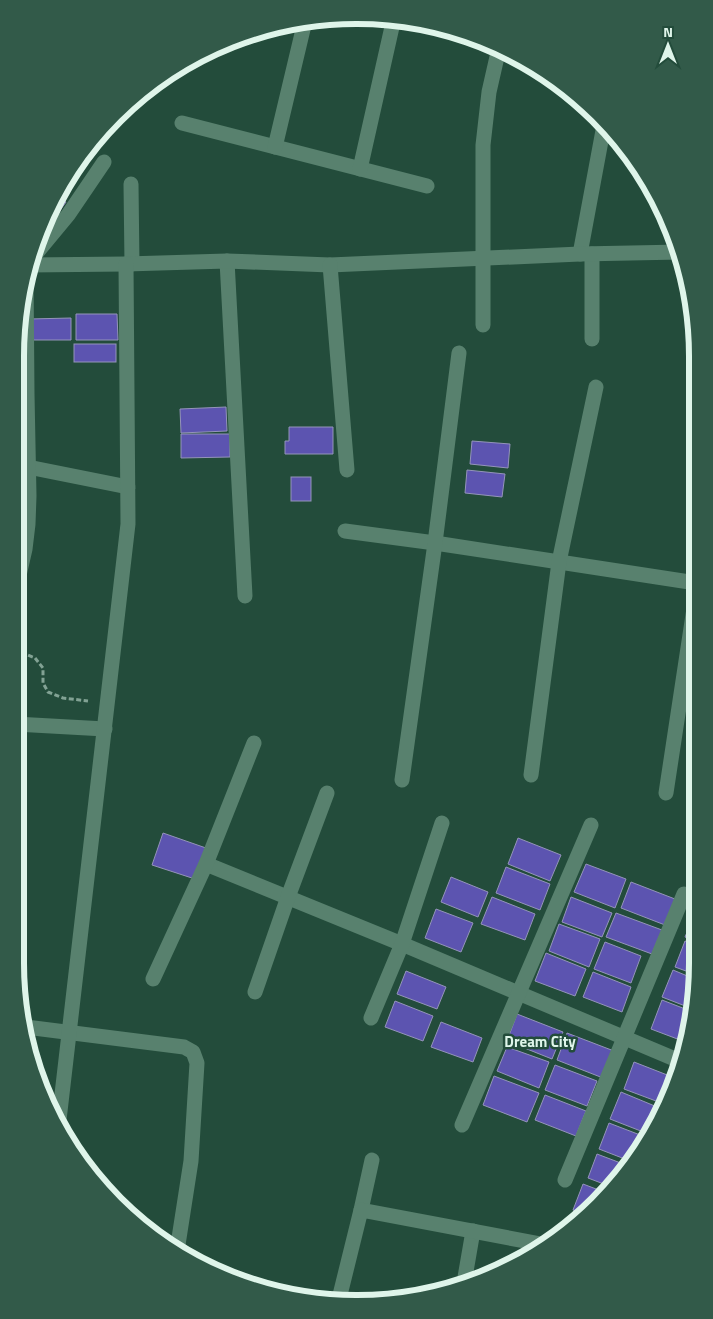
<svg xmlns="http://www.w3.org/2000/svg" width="713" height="1319" font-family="'Titillium Web',sans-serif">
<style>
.building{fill:#5c54b0;stroke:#9494ba}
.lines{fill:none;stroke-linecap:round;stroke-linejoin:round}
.path{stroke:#82a294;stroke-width:3;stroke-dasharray:5 2.5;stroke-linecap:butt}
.street{stroke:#58816e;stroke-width:15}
.labels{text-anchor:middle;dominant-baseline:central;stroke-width:5;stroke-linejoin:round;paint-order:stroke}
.neighbourhood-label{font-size:15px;font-weight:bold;fill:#dff5ea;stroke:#234c3b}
.rim{fill:none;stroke:#dff5ea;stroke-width:6}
</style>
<rect width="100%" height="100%" fill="#234c3b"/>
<g class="building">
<polygon points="55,199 66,202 38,241"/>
<polygon points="76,314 117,314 118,340 76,340"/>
<polygon points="71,318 71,340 29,340 29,319"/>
<rect x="74" y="344" width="42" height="18"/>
<polygon points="16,357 18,357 19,379 16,379"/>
<polygon points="226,407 227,431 181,433 180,409"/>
<polygon points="289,427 333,427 333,454 285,454 285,441 289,441"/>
<polygon points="181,434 230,434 230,457 181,458"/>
<polygon points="472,441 510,444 508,468 470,464"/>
<polygon points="467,470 505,474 502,497 465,493"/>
<rect x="291" y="477" width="20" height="24"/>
<polygon points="163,833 206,848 195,879 152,865"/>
<polygon points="518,838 561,855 550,881 508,864"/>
<polygon points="586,864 626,879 615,908 574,892"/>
<polygon points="506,867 550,884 540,910 496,893"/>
<polygon points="451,877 488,892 478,917 441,902"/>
<polygon points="631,882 675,899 665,925 621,908"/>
<polygon points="492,897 535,914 525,940 481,924"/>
<polygon points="571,897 612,913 602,937 562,922"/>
<polygon points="436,909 473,923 461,952 425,938"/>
<polygon points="697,909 697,942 685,937"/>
<polygon points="616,913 662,930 652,954 606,937"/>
<polygon points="559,924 600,939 589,967 549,951"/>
<polygon points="685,941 697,945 697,975 675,967"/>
<polygon points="605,942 641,956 631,983 594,969"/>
<polygon points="546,953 586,969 575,996 535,981"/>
<polygon points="673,970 697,980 693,1009 662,997"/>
<polygon points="406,971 446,987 437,1009 397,994"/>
<polygon points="593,972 631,987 622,1012 583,997"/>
<polygon points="662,1000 693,1012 688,1043 651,1029"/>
<polygon points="395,1001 433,1016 423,1041 385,1027"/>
<polygon points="517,1014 563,1032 552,1059 507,1041"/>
<polygon points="441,1022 482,1038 473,1062 431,1047"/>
<polygon points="567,1033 614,1051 603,1078 557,1060"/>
<polygon points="507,1047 549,1062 539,1088 497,1071"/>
<polygon points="634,1062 675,1078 664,1104 624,1089"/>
<polygon points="555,1065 597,1081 587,1106 545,1090"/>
<polygon points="494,1076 539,1093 527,1122 483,1105"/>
<polygon points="621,1092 662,1109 651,1135 610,1119"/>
<polygon points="545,1095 586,1111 576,1136 535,1120"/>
<polygon points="609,1123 648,1138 630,1161 599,1149"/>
<polygon points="597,1154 626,1165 609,1186 588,1178"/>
<polygon points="583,1184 604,1192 586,1215 573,1210"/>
</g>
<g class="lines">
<polyline class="path" points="15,648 23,653 35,658 43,668 43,683 48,692 63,698 88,701"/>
<g class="street">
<polyline points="205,51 206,50"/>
<polyline points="182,123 427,186"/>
<polyline points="275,147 305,21"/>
<polyline points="360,169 394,18"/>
<polyline points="131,184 132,264"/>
<polyline points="580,254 604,125"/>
<polyline points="592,254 592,339"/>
<polyline points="227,261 245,596"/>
<polyline points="29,262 68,215 104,162"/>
<polyline points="28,265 126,264 227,261 330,265 580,254 681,252"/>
<polyline points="330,265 347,470"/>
<polyline points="483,325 483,145 489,92 499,48"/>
<polyline points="28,467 128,487"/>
<polyline points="345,531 435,543 696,583"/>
<polyline points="15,593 25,549 28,524 29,496 27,394 26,271"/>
<polyline points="15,724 105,729"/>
<polyline points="531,775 559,562 596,387"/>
<polyline points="402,780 435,543 459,353"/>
<polyline points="666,793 696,595"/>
<polyline points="206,864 402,944 682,1062"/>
<polyline points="153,979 206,864 254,743"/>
<polyline points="255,992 288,897 327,793"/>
<polyline points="371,1018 402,944 442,823"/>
<polyline points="26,1027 184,1047 193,1052 197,1063 191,1161 177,1251"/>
<polyline points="59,1120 128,524 126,264"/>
<polyline points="462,1125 591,825"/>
<polyline points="565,1180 684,894"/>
<polyline points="361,1210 372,1160"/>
<polyline points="464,1283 473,1231"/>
<polyline points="339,1299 361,1210 541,1244"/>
</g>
</g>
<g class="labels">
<g class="neighbourhood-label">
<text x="540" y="1041">Dream City</text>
</g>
</g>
<path d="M0 0H713V1319H0ZM356 24H357A332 332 0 0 1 689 356V963A332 332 0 0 1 357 1295H356A332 332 0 0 1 24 963V356A332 332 0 0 1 356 24Z" fill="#325a49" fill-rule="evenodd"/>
<path class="rim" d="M356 24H357A332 332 0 0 1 689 356V963A332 332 0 0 1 357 1295H356A332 332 0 0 1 24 963V356A332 332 0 0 1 356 24Z"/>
<g transform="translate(668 45)" stroke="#234c3b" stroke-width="4" paint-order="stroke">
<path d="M0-4L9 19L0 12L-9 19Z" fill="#dff5ea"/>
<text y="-8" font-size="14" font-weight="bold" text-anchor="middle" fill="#dff5ea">N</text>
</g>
</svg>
